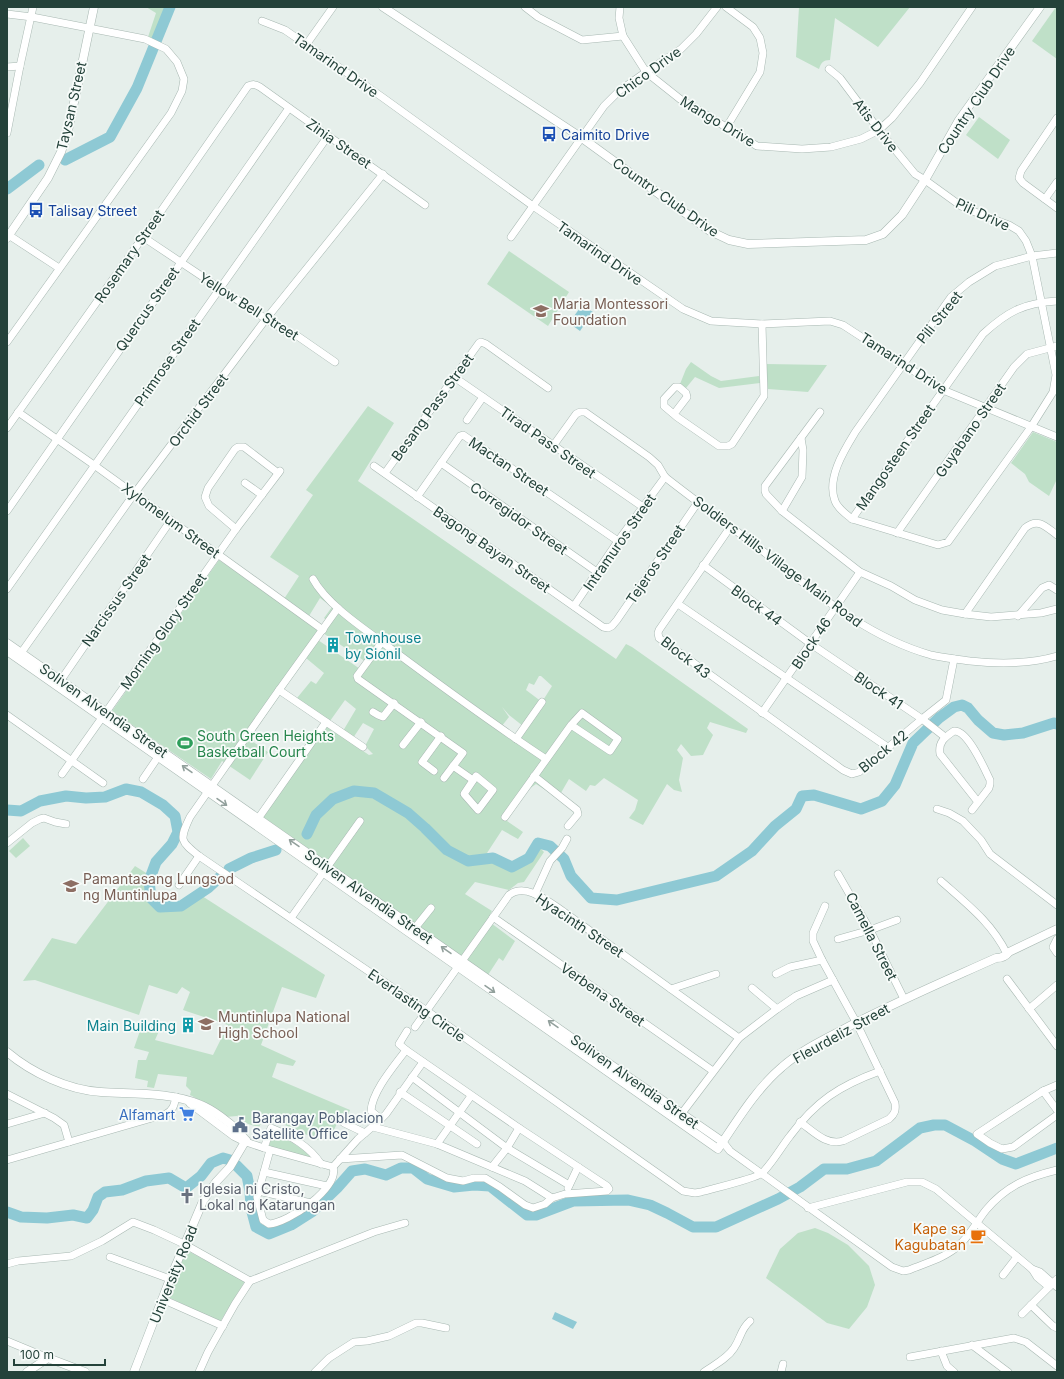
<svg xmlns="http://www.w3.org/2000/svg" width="1064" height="1379" font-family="Inter,sans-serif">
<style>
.green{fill:#bfe0c8;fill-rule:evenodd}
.water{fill:#8ec9d4}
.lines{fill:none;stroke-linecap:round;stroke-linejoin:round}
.river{stroke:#8ec9d4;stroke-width:11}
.minor-casing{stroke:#a8b8b2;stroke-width:8}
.tertiary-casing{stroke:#a8b8b2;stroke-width:9}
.minor{stroke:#fff;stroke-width:7}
.tertiary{stroke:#fff;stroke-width:8}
.oneway{stroke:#92a09c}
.labels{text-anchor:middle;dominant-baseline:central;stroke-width:3.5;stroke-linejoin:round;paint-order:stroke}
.street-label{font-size:14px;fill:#24423a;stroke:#f7fbf9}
.transit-label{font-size:14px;fill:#164399;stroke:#f7fbf9;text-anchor:start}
.education-label{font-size:14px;fill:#785e54;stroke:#f7fbf9;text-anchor:start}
.culture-label{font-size:14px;fill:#0d838f;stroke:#f7fbf9;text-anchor:start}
.leisure-label{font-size:14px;fill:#27864d;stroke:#f7fbf9;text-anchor:start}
.shop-label{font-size:14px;fill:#366cbe;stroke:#f7fbf9;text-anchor:end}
.service-label{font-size:14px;fill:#4e5e75;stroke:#f7fbf9;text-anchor:start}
.worship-label{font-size:14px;fill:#5b616d;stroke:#f7fbf9;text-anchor:start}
.food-label{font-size:14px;fill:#c56008;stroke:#f7fbf9;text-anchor:end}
</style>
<rect width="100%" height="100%" fill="#e6efeb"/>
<g class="green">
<polygon points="146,7 166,7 155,39 148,37 156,13"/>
<path d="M799 7H910L878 47 835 18 830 60C823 60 821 63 819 69L796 57Z"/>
<polygon points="1056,7 1057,7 1057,59 1032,41"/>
<polygon points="979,117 1010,140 998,159 966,135"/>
<polygon points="509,251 569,292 548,326 487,284"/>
<polygon points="691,362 711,376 721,381 759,376 760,383 719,388 695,377 686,388 680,384 686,369"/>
<polygon points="766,364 827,365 808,392 768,389"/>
<path d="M368 406 394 423 358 481 616 659 626 644 632 647 748 729 746 733 710 722 707 728 713 735 703 755 691 756 681 744 677 750 683 758 679 780 682 792 674 790 667 784 643 825 629 818 635 810 638 800 604 778 595 786 590 785 586 791 569 779 558 798 536 784 525 792 507 821 523 832 518 839 502 830 487 853 512 867 529 858 537 845 544 852 524 882 518 883 509 890 475 882 465 894 492 911 487 920 515 941 503 961 499 958 488 975 263 817 326 726 369 755 373 754 365 746 374 729 363 723 353 738 343 731 356 709 345 700 330 721 297 698 311 681 316 684 324 673 306 658 249 739 268 752 250 780 222 761 211 779 112 711 219 560 323 632 330 623 324 618 332 607 320 598 309 616 284 599 299 576 270 557 313 495 306 490ZM323 633 369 664 363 671 318 640ZM539 676H541L552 686 542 702 526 690 529 683 534 685ZM502 707 509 715 523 726 516 737 501 727 509 717Z"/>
<polygon points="1033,432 1057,442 1057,479 1049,496 1029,482 1025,474 1011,463"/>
<polygon points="23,838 30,846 16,858 9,851"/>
<path d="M135 866 151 876C147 889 151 898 160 907L181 906 199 894 325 975 316 998 282 987 261 1045 296 1061 293 1066 277 1063 272 1077 350 1110 348 1115 342 1113 333 1132 328 1129 318 1140 274 1120H263L259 1127 248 1124 237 1116 225 1117 214 1108 190 1095 191 1091 186 1086 187 1077 158 1074 154 1088 147 1087 148 1081 135 1078 138 1060H146L149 1052 134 1048 142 1025 155 1028 159 1031 155 1040 213 1055 228 1025 183 1010 190 992 182 987 177 994 149 985 139 1015 35 980 23 981 52 938 76 944Z"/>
<path d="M273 1132C288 1140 302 1147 313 1159L269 1146Z"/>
<polygon points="815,1228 828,1233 848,1245 869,1266 875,1285 867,1307 849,1329 827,1323 766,1278 780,1249 798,1233"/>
<polygon points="184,1249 245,1281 220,1322 166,1296"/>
</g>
<g class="water">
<polygon points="582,305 593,312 580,331 569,323"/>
<polygon points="555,1312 577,1322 573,1329 552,1319"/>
</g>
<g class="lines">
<g class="river">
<polyline points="65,160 110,137 137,88 170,7"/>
<polyline points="7,189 39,165"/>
<polyline points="7,810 21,811 40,801 66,796 86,798 105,797 126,789 141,792 163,805 175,816 178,832 172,844 156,862 149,881 151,898 160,907 181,906 208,888 222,875"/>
<polyline points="307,834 316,815 333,799 354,791 374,793 408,813 425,828 447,850 468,861 493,858 512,867 529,858 538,843 550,846 564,859 571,876 591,898 617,900 716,876 752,851 775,826 796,809 802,796 814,795 861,809 882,801 895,785 913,743 939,718 954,707 962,705 968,708 978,720 993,733 1004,735 1023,733 1054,723 1057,724"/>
<polyline points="229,869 251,858 276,850"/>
<polyline points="236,1165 247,1176 250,1191 251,1208 256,1227 269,1234 291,1225 313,1211 337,1188 352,1171 365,1169 386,1175 401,1168 413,1168 427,1179 454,1187 474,1185 490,1186 527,1215 536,1215 573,1201 628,1200 650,1205 667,1213 693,1227 716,1227 778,1199 800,1187 824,1169 847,1169 876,1161 920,1128 934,1125 945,1125 975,1141 1002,1159 1016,1164 1057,1148"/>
<polyline points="7,1212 21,1217 47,1218 73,1215 87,1218 93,1210 98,1197 105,1192 122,1190 146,1181 169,1178 186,1188 201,1176 211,1163 223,1158 230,1160"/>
</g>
<defs>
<g id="minor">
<polyline points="525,7 538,17 582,40 623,36"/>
<polyline points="620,7 619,18 623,36 646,72 680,99 757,146 802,149 831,147 861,139 879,130 892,118 920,83 972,7"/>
<polyline points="7,14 32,17 145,39 166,49 177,62 184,79 182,91 171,113 7,342"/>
<polyline points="262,21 285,30 382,97 533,206 683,309 711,321 762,324 830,321 843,325 943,390 1057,437"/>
<polyline points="306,45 333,7"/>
<polyline points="7,67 20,66"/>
<polyline points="829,69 840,78 879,130 915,174 925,180 961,206 987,217 1009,225 1019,231 1026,241 1032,256 1057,253"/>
<polyline points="1057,118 1021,171 1019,178 1023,183 1057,208"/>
<polyline points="726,128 760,72 763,53 760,38 753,27 726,7"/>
<polyline points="7,133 20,66 33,7"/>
<polyline points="1045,199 1057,182"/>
<polyline points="7,234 59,268"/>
<polyline points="143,237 266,319 287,332 296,335 335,362"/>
<polyline points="511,237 604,106 619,91 646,72 681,49 696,34 717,7"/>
<path d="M1032 256 1056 375 1053 392 1031 427 948 542 938 545 852 519C846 514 838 509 835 501 826 478 845 449 856 431L951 297 969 282 995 266Z"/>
<polyline points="454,377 643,507"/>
<polyline points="18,412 94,465 323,630"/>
<polyline points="820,412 765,486 765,491 766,494 782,511 860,572 891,586 915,600 942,610 965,614 991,617 1041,613 1057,609"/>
<polyline points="674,414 687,397 686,393 679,387 675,387 664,399 664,406 677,417 719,446 728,446 732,444 764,396 762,324"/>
<polyline points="467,420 483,397"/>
<path d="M7 428 143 237 248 86C253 84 255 84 260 87L425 205"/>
<polyline points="553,446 576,414 580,412 585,412 649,457 658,465 665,477"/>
<polyline points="441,463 597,572"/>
<polyline points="374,466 603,627 608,628 612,626 617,620 698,502"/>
<polyline points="385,473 479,343 481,342 486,344 548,388"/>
<path d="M665 477C698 503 732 527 764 552 816 593 867 637 931 655 943 658 957 659 970 661 998 664 1030 664 1057 656"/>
<polyline points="245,483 262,495"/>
<polyline points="417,497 460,436 463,435 618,541"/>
<polyline points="7,511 289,108"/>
<polyline points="782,511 802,477 803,450 801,438"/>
<path d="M852 519 983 334C1007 312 1023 303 1057 301"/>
<polyline points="731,526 659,630 658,633 659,638 843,770 852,774 859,772 922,719 946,700 954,659"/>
<polyline points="236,529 209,506 205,497 208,488 235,449 238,447 244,447 278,473"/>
<polyline points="897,533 1014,367 1027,354 1057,346"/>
<polyline points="703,565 811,644 922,719 945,737"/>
<path d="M313 579C327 605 366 630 390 648 441 686 493 724 546 759"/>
<polyline points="7,589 328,136"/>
<polyline points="678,604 889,748"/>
<polyline points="574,606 618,541 665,477"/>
<path d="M338 608 279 690 190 817C179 840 180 841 199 856L427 1011 683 1191 695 1193 701 1192C711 1189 758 1178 762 1173 771 1165 782 1146 790 1136 816 1101 839 1086 880 1071"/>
<path d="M965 614 1025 528C1038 517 1046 527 1057 535"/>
<polyline points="1018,616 1042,588 1049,585 1057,590"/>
<polyline points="382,642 357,676 358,679 463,753 444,778"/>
<polyline points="21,653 134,494 266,319 383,174"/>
<polyline points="61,680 171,520"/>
<polyline points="279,690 363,747"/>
<polyline points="373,712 378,715 383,717 394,703"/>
<polyline points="762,713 860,572"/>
<polyline points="7,715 103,783"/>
<polyline points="516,739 542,702"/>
<polyline points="403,745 421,722"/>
<polyline points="453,766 473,780"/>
<polyline points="434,771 422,762 441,736"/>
<polyline points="62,774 236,529 280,471"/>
<polygon points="476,776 493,790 478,810 464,794"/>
<polyline points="534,776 577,810 578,814 568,826"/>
<polyline points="143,779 158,757"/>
<polyline points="937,809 949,813 963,821 981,840 990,854 1057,905"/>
<path d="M972 810 989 788 990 784V780C984 768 968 730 954 731 945 737 938 742 940 754L978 802"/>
<polyline points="505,817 571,725 582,713 618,739 610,751 571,725"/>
<polyline points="255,823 326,722"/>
<polyline points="7,843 32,823 40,819 44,818 55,822 66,824"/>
<polyline points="838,874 870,930 904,999"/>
<path d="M941 881C967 904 992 923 1007 954"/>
<polyline points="179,885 199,856"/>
<polyline points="535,894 550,861 562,848 567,839"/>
<polyline points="493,917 713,1071"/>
<polyline points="291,918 360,821"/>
<polyline points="415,928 431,908"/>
<polyline points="838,939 870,930 897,920"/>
<polyline points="1057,939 1053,947 1057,953"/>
<polyline points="776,974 790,967 822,960"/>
<polyline points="1007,979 1057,1046"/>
<polyline points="752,988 777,1009"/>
<polyline points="671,989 716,974"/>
<polyline points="1029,1009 1057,985"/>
<path d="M415 1027 509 895C526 882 549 902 564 912L739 1038"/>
<polyline points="412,1077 507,1148 569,1185"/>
<polyline points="1057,1085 1043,1091 977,1134 990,1143 1002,1149 1013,1147 1057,1115"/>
<polyline points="1043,1091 1057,1110"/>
<polyline points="400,1092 477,1144"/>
<polyline points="7,1094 54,1118 64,1125 69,1142"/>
<polyline points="679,1117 739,1038 777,1009 796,996 833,980"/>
<path d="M381 1119 371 1111C372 1091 395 1065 406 1050"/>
<path d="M800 1122C813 1131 826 1146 843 1141L889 1119C895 1114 896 1110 895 1103L856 1022 822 960 813 941V933L825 906"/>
<polyline points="344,1123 365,1133"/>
<polyline points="7,1124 45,1113"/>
<polyline points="373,1127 437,1144 525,1181 552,1198"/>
<polyline points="246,1142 264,1148 333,1167"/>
<path d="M723 1142 730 1151 892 1267 903 1271 909 1270C925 1263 945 1258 958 1246 970 1236 977 1221 986 1210 1006 1186 1028 1177 1057 1170"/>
<polyline points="437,1144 471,1096"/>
<path d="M264 1148 271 1128C291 1136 309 1146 321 1164"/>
<path d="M270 1150 257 1197 263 1220 269 1224C288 1223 340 1188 333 1167"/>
<polyline points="340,1159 402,1155 447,1178 463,1181 474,1178 485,1178 500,1187 525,1205 533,1208 545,1204 552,1198 565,1194 607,1191 609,1189 607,1186 519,1128 406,1050 399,1044 407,1031"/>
<path d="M7 1160 166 1114C173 1110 174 1106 176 1097"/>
<polyline points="333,1167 358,1139 378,1122 386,1114 423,1062"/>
<polyline points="492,1167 507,1148 519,1128"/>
<polyline points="264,1172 327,1186"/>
<polyline points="568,1188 578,1167"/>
<polyline points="258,1191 311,1203"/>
<polyline points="808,1208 907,1182 922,1182 936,1189 1032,1269 1037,1277 1049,1287"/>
<polyline points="110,1257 170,1279"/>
<polyline points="7,1264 18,1261 71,1256 102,1241 133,1222 154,1230 184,1244 250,1281"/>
<polyline points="1032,1269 1040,1272 1057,1287"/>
<polyline points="1003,1275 1017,1257"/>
<polyline points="162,1299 223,1326"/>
<polyline points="1031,1305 1053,1326 1057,1328"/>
<polyline points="1022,1314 1057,1279"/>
<polyline points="7,1341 48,1358"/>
<polyline points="972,1345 1008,1372"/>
<polyline points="941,1351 947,1366 954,1372"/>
<polyline points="910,1357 1014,1338 1026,1342 1057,1366"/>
<polyline points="199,1372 208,1352 235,1304 250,1281 374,1232 405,1223"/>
<polyline points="315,1372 329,1358 354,1342 367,1341 389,1336 416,1323 422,1323 446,1328"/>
<path d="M704 1372C714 1365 727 1359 734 1348 741 1338 740 1330 750 1321"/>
<polyline points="781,1372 783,1364"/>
</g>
<g id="tertiary">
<polyline points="383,7 582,138 710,231 729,240 748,244 866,240 883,234 902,215 925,180 959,120 1040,7"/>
<polyline points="7,238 48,178 61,152 68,131 94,7"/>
<polyline points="7,643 575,1040 723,1142"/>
<path d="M7 651 718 1149C737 1121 756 1089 782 1067 800 1051 823 1040 844 1029 893 1003 945 981 996 958 1001 958 1006 956 1009 952L1057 929"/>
<path d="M7 1052C32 1073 68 1090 101 1092 133 1094 172 1092 201 1105 213 1110 229 1122 238 1131 241 1134 243 1138 246 1140L230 1167 216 1182 203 1201 170 1279 134 1372"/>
<polyline points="190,1103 234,1136 244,1141"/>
<polyline points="27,1372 48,1358 85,1372"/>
</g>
</defs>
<use href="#minor" class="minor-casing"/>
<use href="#tertiary" class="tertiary-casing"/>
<use href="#minor" class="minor"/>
<use href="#tertiary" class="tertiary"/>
</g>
<defs><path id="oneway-shaft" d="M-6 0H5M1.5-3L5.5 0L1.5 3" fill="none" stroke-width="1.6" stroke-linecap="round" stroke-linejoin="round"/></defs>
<g class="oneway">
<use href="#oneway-shaft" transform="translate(187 769) rotate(-145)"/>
<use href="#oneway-shaft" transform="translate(222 802) rotate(35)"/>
<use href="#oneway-shaft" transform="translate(294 843) rotate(-145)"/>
<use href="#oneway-shaft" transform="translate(446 950) rotate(-145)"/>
<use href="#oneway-shaft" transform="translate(490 989) rotate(35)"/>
<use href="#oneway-shaft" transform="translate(553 1024) rotate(-145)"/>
</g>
<defs>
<symbol id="bus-bare" viewBox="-9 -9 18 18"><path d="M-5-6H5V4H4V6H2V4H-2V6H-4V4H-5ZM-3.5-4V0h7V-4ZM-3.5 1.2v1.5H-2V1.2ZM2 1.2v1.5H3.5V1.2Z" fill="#1a4fb4" stroke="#f7fbf9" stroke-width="2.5" paint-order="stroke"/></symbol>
<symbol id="school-bare" viewBox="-9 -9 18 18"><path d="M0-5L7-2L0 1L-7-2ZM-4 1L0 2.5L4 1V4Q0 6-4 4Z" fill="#8d6e63" stroke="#f7fbf9" stroke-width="2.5" paint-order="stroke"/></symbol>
<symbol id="building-bare" viewBox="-9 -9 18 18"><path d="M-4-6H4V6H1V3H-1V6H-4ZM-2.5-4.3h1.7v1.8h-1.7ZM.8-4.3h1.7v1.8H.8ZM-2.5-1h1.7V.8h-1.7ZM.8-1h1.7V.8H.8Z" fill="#0f9aa8" stroke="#f7fbf9" stroke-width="2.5" paint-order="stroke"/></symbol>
<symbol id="stadium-bare" viewBox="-9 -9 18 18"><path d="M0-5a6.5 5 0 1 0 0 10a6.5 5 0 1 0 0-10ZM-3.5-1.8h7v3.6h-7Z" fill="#2e9e5b" stroke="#f7fbf9" stroke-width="2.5" paint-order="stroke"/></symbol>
<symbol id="supermarket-bare" viewBox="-9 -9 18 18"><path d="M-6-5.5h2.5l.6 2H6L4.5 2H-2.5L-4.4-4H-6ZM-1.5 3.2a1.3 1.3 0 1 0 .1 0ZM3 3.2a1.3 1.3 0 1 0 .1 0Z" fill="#3f7fe0" stroke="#f7fbf9" stroke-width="2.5" paint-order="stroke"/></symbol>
<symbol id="civic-bare" viewBox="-9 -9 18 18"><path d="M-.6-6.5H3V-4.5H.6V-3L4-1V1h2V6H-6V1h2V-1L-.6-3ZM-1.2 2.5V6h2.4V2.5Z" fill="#5c6f8a" stroke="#f7fbf9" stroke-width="2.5" paint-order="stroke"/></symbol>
<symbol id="church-bare" viewBox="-9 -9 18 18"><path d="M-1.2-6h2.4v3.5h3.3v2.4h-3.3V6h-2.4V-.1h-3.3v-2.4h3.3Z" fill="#6b7280" stroke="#f7fbf9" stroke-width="2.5" paint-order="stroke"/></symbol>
<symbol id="cafe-bare" viewBox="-9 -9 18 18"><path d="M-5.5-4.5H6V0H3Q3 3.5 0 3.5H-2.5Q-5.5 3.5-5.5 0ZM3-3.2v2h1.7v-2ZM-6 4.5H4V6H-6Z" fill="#e8710a" stroke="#f7fbf9" stroke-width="2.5" paint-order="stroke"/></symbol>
</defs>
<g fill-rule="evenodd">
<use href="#bus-bare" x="538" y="123" width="22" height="22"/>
<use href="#bus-bare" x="25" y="199" width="22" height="22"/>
<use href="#school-bare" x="530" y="300" width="22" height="22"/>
<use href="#building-bare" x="322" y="634" width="22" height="22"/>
<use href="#stadium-bare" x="174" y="732" width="22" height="22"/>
<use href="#school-bare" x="60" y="875" width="22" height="22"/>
<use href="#school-bare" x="195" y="1013" width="22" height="22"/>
<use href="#building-bare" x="177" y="1014" width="22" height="22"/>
<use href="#supermarket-bare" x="176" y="1103" width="22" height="22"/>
<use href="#civic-bare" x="229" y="1114" width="22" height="22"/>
<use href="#church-bare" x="176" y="1185" width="22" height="22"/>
<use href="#cafe-bare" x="967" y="1225" width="22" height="22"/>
</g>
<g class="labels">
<g class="street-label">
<text transform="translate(336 65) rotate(35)">Tamarind Drive</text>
<text transform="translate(648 72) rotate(-36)">Chico Drive</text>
<text transform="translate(976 100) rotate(-56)">Country Club Drive</text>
<text transform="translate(71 106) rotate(-77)">Taysan Street</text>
<text transform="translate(718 121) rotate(31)">Mango Drive</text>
<text transform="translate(876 125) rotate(52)">Atis Drive</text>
<text transform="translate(339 143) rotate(35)">Zinia Street</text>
<text transform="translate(666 197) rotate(35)">Country Club Drive</text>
<text transform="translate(983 214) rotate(25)">Pili Drive</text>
<text transform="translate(600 253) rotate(35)">Tamarind Drive</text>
<text transform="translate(129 256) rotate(-55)">Rosemary Street</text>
<text transform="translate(249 306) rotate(32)">Yellow Bell Street</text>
<text transform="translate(147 309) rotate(-55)">Quercus Street</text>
<text transform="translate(939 317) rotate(-51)">Pili Street</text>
<text transform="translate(167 362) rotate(-55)">Primrose Street</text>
<text transform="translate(904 363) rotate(33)">Tamarind Drive</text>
<text transform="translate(432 407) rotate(-54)">Besang Pass Street</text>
<text transform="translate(198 410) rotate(-53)">Orchid Street</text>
<text transform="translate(970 430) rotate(-55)">Guyabano Street</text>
<text transform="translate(548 442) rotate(35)">Tirad Pass Street</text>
<text transform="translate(895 457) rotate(-55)">Mangosteen Street</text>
<text transform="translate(509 466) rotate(34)">Mactan Street</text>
<text transform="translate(519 518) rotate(35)">Corregidor Street</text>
<text transform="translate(171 520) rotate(36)">Xylomelum Street</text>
<text transform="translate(619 542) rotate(-55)">Intramuros Street</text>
<text transform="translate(492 549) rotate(35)">Bagong Bayan Street</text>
<text transform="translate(778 561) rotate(37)">Soldiers Hills Village Main Road</text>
<text transform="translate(655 564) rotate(-56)">Tejeros Street</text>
<text transform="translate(116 600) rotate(-55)">Narcissus Street</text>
<text transform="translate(757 605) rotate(36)">Block 44</text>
<text transform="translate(163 631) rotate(-55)">Morning Glory Street</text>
<text transform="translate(811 643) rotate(-56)">Block 46</text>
<text transform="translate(686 657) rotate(38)">Block 43</text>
<text transform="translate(879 690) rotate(34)">Block 41</text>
<text transform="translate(104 710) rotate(35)">Soliven Alvendia Street</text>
<text transform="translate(883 751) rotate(-39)">Block 42</text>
<text transform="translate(369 896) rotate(35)">Soliven Alvendia Street</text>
<text transform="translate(580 925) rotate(34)">Hyacinth Street</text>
<text transform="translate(872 936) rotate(63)">Camella Street</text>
<text transform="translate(603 994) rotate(35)">Verbena Street</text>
<text transform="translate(417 1005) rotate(35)">Everlasting Circle</text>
<text transform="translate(841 1033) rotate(-29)">Fleurdeliz Street</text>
<text transform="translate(635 1081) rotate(35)">Soliven Alvendia Street</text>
<text transform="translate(173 1274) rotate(-68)">University Road</text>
</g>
<g class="transit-label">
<text x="561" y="134">Caimito Drive</text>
<text x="48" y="210">Talisay Street</text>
</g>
<g class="education-label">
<text x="553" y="303">Maria Montessori<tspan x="553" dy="16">Foundation</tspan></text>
<text x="83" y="878">Pamantasang Lungsod<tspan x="83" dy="16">ng Muntinlupa</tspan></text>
<text x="218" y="1016">Muntinlupa National<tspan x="218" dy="16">High School</tspan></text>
</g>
<g class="culture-label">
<text x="345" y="637">Townhouse<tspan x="345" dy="16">by Sionil</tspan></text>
<text x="176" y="1025" text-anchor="end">Main Building</text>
</g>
<g class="leisure-label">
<text x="197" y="735">South Green Heights<tspan x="197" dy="16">Basketball Court</tspan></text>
</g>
<g class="shop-label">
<text x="175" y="1114">Alfamart</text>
</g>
<g class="service-label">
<text x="252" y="1117">Barangay Poblacion<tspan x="252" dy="16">Satellite Office</tspan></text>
</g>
<g class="worship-label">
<text x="199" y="1188">Iglesia ni Cristo,<tspan x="199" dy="16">Lokal ng Katarungan</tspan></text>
</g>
<g class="food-label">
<text x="966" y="1228">Kape sa<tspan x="966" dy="16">Kagubatan</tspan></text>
</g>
</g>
<rect width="1064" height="1379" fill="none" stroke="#24423a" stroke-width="16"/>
<path d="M14 1359v6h91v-6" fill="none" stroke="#24423a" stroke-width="2"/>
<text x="20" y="1359" font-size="12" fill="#24423a" stroke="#f7fbf9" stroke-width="3" paint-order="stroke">100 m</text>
</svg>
